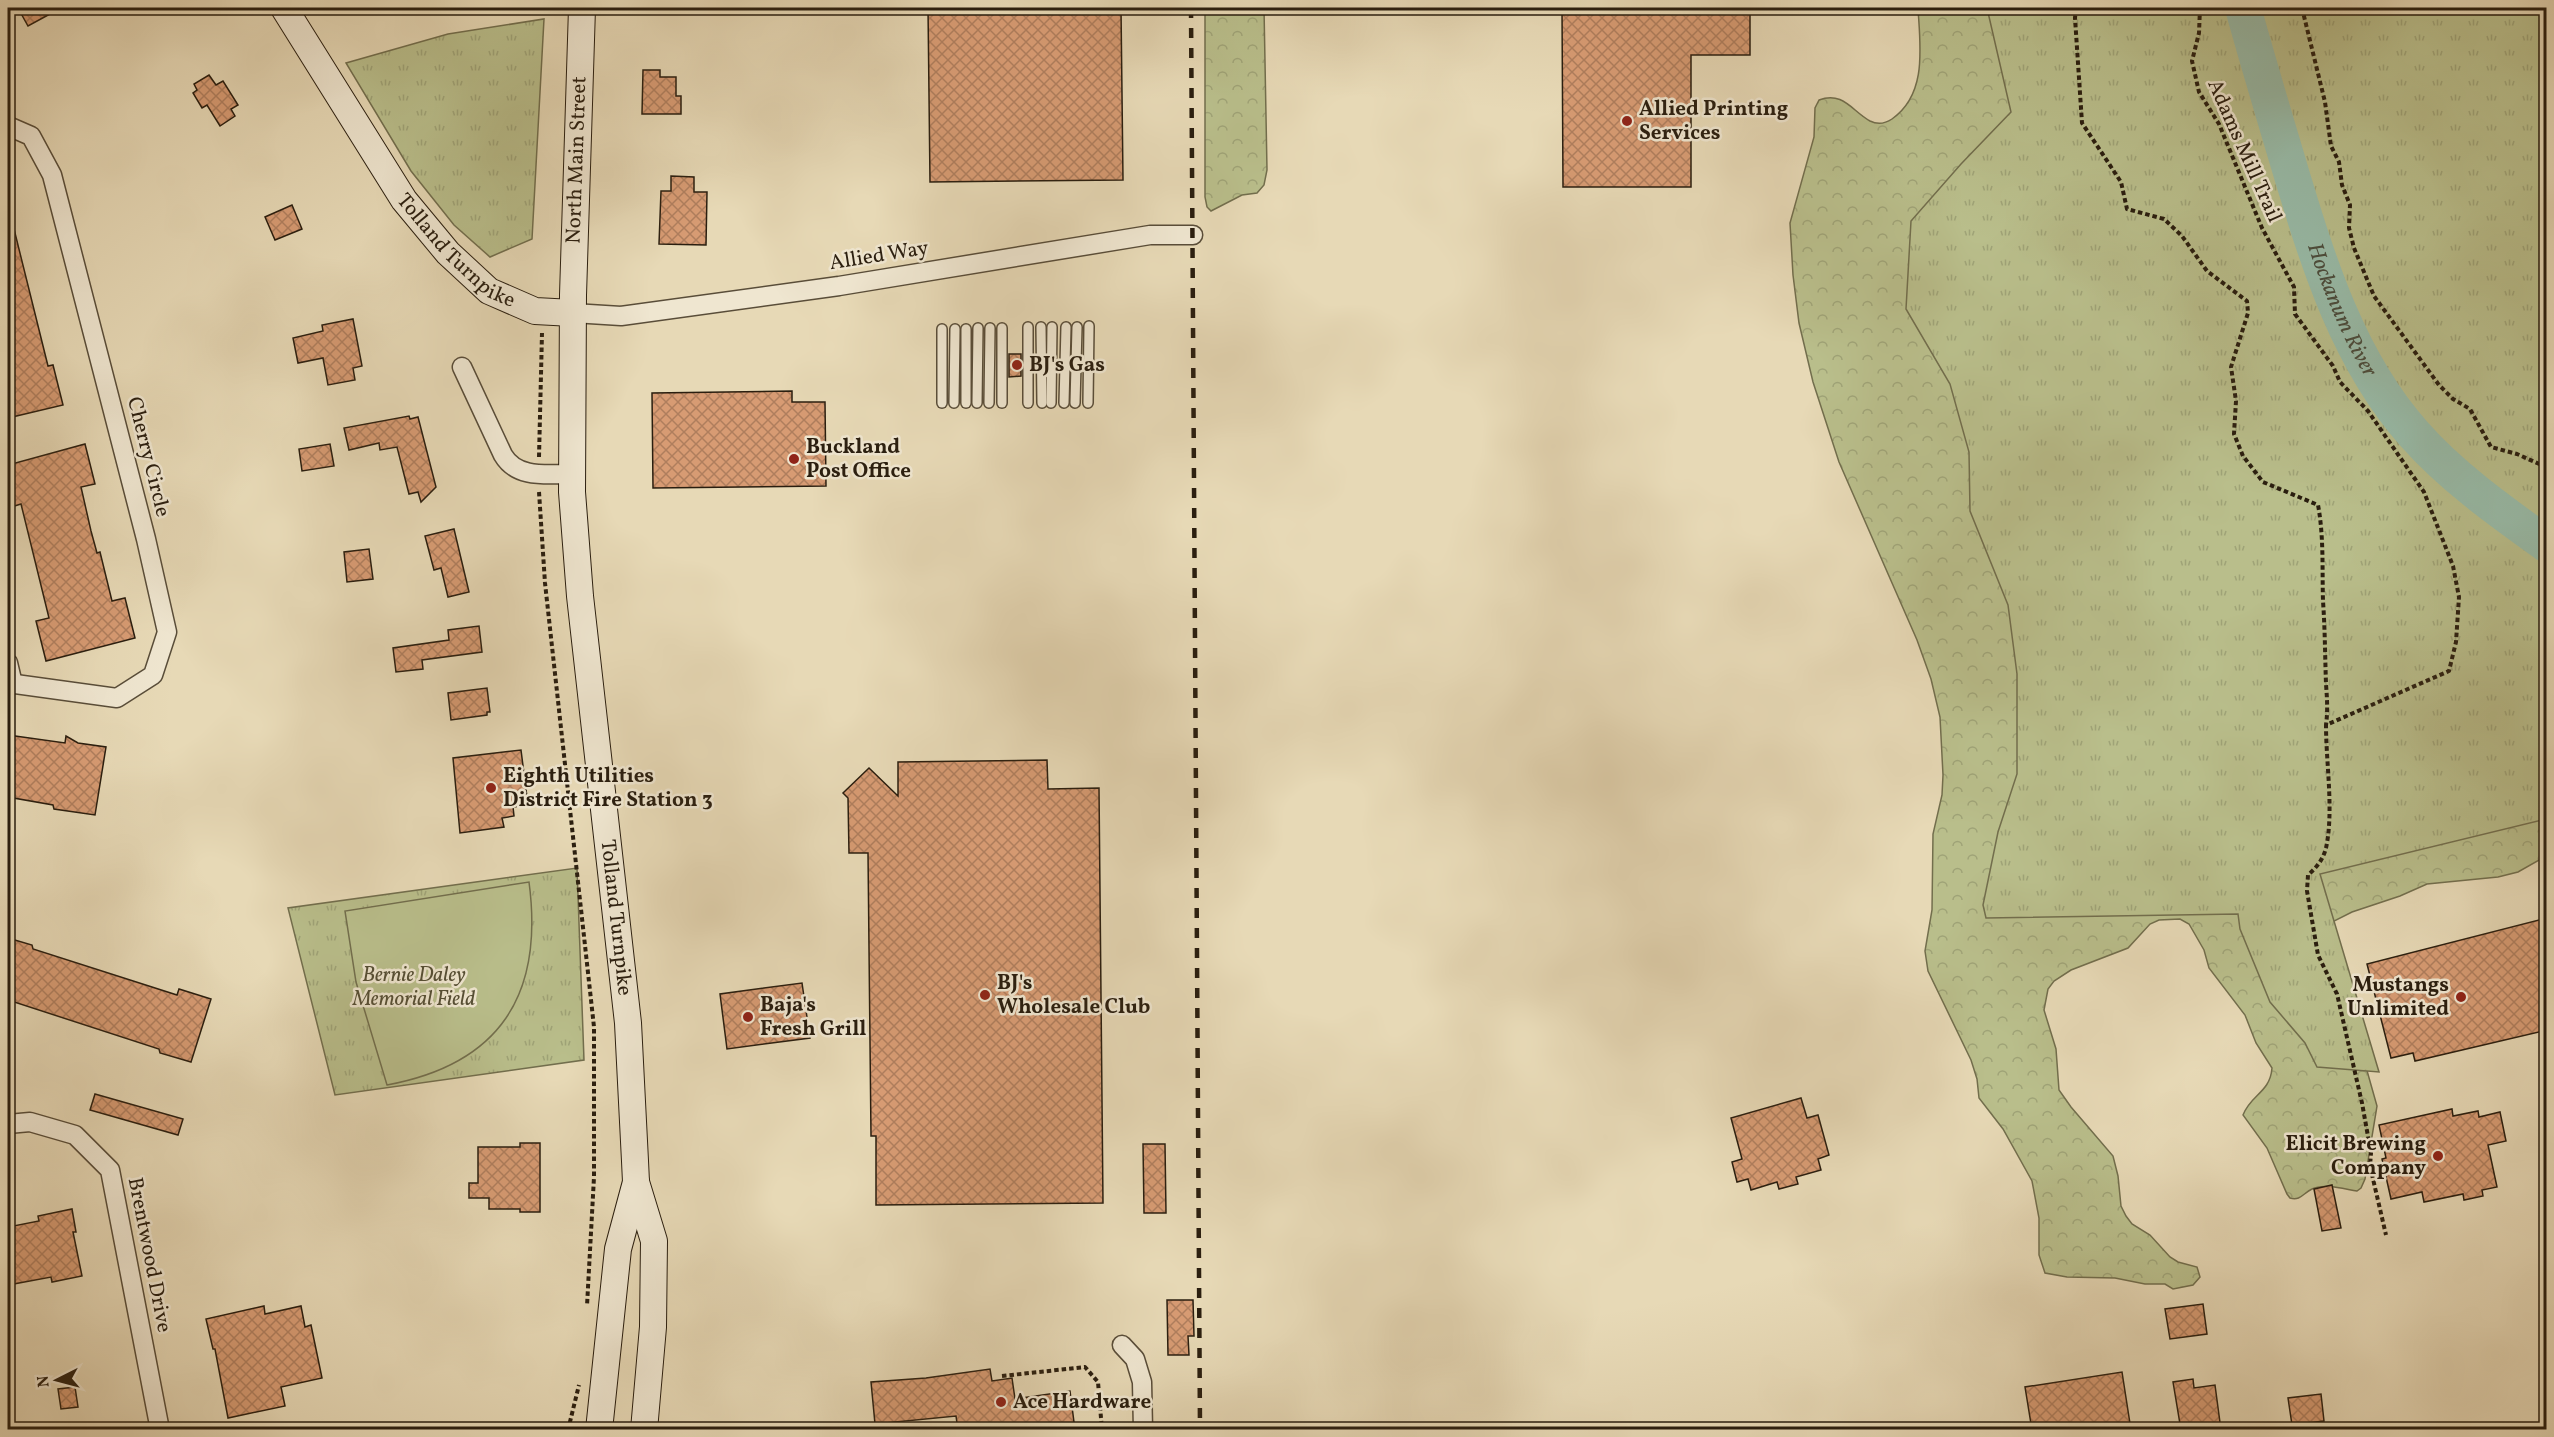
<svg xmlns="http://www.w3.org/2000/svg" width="2554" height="1437" font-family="Vollkorn,serif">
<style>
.forest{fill:url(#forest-crowns);stroke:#726e4d;stroke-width:1.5}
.park{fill:url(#park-tufts);stroke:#726e4d;stroke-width:1.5}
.pitch{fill:#b9be8b;stroke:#726e4d;stroke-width:1.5}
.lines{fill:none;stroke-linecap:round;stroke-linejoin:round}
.river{stroke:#98bba8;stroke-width:36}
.building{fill:url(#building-cross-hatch);stroke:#2a1e0f;stroke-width:1.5}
.lane-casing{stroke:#594d39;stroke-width:12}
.street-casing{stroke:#594d39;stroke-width:21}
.secondary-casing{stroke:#2a1e0f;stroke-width:28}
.path{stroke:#2a1e0f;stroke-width:4;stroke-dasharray:4.5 3;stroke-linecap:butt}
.lane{stroke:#efe6d0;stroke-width:9}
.street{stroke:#efe6d0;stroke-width:18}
.secondary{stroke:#efe6d0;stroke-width:26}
.rail{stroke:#2a1e0f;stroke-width:4.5;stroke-dasharray:10 10;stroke-linecap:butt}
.poi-dot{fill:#8f2418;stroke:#efe6d0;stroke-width:2}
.labels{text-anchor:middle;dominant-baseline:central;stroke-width:5;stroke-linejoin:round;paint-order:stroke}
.poi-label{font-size:21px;font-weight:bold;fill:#2a1e0f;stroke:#efe6d0;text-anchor:start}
.street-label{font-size:21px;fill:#2a1e0f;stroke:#efe6d0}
.park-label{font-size:21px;font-style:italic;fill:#554e34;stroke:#efe6d0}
.water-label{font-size:22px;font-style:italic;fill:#4b4d3d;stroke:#efe6d0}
</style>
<defs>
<pattern id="forest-crowns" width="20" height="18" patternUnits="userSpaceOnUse" patternTransform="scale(1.5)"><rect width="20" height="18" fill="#b9be8b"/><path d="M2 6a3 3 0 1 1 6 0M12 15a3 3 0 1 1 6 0" fill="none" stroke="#9fa377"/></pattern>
<pattern id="park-tufts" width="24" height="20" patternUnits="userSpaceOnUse" patternTransform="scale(1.5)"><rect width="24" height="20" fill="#b9be8b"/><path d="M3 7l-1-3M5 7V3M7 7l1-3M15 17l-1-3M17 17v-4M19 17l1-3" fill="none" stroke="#9fa377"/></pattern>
<pattern id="building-cross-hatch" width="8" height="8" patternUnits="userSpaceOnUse" patternTransform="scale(1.5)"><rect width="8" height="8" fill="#d79b73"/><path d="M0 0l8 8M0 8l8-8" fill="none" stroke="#af7e5d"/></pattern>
</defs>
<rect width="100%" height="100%" fill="#e7d9b6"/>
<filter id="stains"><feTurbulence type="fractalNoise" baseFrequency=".00333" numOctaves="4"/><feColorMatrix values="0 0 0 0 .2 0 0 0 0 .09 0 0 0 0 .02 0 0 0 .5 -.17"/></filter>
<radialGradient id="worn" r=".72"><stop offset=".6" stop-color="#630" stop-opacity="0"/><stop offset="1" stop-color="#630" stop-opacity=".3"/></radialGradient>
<g class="forest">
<polygon points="1205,8 1264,8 1267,170 1264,185 1257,193 1242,195 1211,211 1207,207 1205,197"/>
<path d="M1918 8H2546V856L2518 872 2498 877 2427 884 2400 896 2352 912 2334 921 2327 929 2377 1106 2365 1179 2361 1188 2357 1191C2344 1189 2324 1183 2312 1189 2303 1193 2301 1201 2290 1198L2287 1194 2267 1148 2243 1115C2251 1094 2270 1093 2272 1068L2256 1043 2245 1015 2209 968 2204 950 2189 924 2180 919 2159 920 2150 924 2128 948 2071 970 2054 981 2048 989 2044 1010 2056 1049 2059 1090 2071 1107 2113 1156 2118 1176 2121 1206 2126 1216 2132 1224 2150 1235 2170 1257 2178 1262 2197 1267 2200 1277 2193 1285 2173 1289 2165 1284H2145L2115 1278 2067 1277 2045 1273 2039 1255V1218L2032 1181 2003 1129 1979 1098 1977 1079 1971 1060 1928 971 1925 951 1932 910 1933 834 1942 795 1943 775 1940 717 1931 679 1917 640 1839 462 1813 382 1799 323 1793 275 1790 223 1814 137 1815 108 1819 100C1843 91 1852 111 1870 121 1878 125 1886 123 1892 119 1928 94 1920 45 1918 8Z"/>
</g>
<g class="park">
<polygon points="1987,8 2546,8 2546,819 2320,874 2379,1072 2317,1067 2305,1043 2270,1002 2240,929 2238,914 1986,918 1983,905 1998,832 2017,774 2017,674 2008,605 1970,511 1969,452 1950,384 1906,309 1911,221 1961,164 2011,112"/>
<polygon points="544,19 532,239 490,257 454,225 411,171 346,63 448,34"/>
<polygon points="577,868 584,1060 335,1095 288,908"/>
</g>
<path class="pitch" d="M529 882C544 995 500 1064 387 1085L356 982 345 911Z"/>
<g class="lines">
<path class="river" id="s1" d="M2243 8C2258 62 2274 115 2290 169 2318 262 2348 360 2414 434 2452 477 2500 511 2546 544"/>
</g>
<g class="building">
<polygon points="18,8 61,8 28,26"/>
<polygon points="928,8 1121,8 1123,180 930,182"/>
<polygon points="1562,8 1750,8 1750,55 1691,55 1691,187 1563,187"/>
<polygon points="643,70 660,70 660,77 676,77 676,96 681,96 681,114 642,114"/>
<polygon points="209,75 216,85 223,81 238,105 231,109 235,116 220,126 207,105 202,108 193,93 197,90 194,84"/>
<polygon points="671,176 694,177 694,192 707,192 706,245 659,244 661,191 671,191"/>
<polygon points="292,205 302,229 275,240 265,217"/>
<polygon points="14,229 48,366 53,365 63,405 8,418 8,230"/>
<polygon points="353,319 362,366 353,368 355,380 328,385 323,358 298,363 293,338 323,331 322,325"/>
<polygon points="1009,354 1021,354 1021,376 1009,377"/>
<polygon points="792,391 792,402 825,402 826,486 653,488 652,393"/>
<polygon points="409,416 410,419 418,417 436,487 421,502 418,492 409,494 397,447 380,450 379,443 349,450 344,428"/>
<polygon points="85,444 95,484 81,487 91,531 97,553 100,552 112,601 125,598 135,638 46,661 36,621 49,618 21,504 8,508 8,465"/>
<polygon points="330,444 334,466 302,471 299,449"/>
<polygon points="454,529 469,592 448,597 441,568 434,570 425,536"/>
<polygon points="369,549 373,579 347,582 344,552"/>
<polygon points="479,626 482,652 422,660 423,669 396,672 393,648 449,640 448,630"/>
<polygon points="487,688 490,712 487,712 487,715 451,720 448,693"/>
<polygon points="8,735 65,743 66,736 78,743 106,747 95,815 54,809 53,805 8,797"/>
<polygon points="521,750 528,805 513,807 514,816 502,818 504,827 460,833 453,758"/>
<polygon points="1047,760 1048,789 1099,788 1103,1203 876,1205 876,1136 871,1136 868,853 849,853 848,798 843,793 869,768 898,796 898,762"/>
<polygon points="2547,918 2547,1030 2415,1061 2413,1053 2391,1058 2367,964"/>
<polygon points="8,938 32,945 33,949 177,995 179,989 211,999 191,1062 160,1053 159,1049 8,1000"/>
<polygon points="802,983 810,1038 727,1049 720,994"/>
<polygon points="95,1094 183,1119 178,1135 90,1110"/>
<polygon points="1801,1098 1807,1118 1818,1115 1829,1155 1818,1159 1821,1170 1796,1177 1798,1184 1779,1189 1777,1182 1751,1190 1748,1179 1737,1182 1732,1162 1742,1159 1731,1118"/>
<polygon points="2452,1109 2453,1116 2478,1111 2479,1117 2500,1112 2506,1141 2488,1145 2497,1187 2482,1190 2483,1196 2464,1200 2463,1194 2424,1202 2422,1192 2391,1199 2382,1159 2386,1158 2379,1125"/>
<polygon points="520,1143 540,1143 540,1212 520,1212 520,1209 489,1209 489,1198 469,1198 469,1183 478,1183 478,1147 520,1147"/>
<polygon points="1143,1144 1165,1144 1166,1213 1144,1213"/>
<polygon points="2332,1185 2341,1228 2322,1231 2314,1189"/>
<polygon points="72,1209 76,1232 73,1232 82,1276 52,1282 51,1277 8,1285 8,1227 39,1221 38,1216"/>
<polygon points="1167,1300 1193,1300 1194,1336 1188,1336 1189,1355 1168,1355"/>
<polygon points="2203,1304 2207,1334 2170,1339 2165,1309"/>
<polygon points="264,1306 265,1314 301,1306 305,1327 311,1325 322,1378 281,1387 285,1406 228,1418 215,1349 213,1349 206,1319"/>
<polygon points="990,1369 992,1381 1012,1378 1015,1399 1070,1391 1075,1430 958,1430 956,1416 875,1424 871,1382 926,1378"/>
<polygon points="2122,1372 2131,1430 2032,1430 2025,1387"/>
<polygon points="2193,1379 2194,1388 2215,1385 2221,1430 2181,1430 2173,1382"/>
<polygon points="75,1387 78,1407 61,1409 58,1389"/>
<polygon points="2321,1394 2324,1421 2292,1425 2288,1398"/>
</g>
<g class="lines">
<defs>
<g id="lane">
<polyline points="1041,327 1042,403"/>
<polyline points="942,403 942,329"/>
<polyline points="954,403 955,329"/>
<polyline points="966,403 966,329"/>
<polyline points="977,403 978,328"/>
<polyline points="989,403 990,328"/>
<polyline points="1002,403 1002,328"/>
<polyline points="1028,403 1028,327"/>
<polyline points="1051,403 1052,327"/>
<polyline points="1064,403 1066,327"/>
<polyline points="1075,403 1077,327"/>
<polyline points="1088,403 1089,326"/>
</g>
<g id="street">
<polyline points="8,126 31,136 52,175 146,539 167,632 153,675 117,698 8,683"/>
<polyline points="573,313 621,316 839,286 1150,235 1193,235"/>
<path d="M462 367 503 455C517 479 547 474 571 474"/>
<polyline points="8,663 13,684"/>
<polyline points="8,1124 30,1122 75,1135 110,1170 160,1430"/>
<polyline points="1122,1345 1135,1359 1142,1382 1143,1430"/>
</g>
<g id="secondary">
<path id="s2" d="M284 8 404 200 448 253 489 291 535 311 573 313"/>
<path id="s3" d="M582 8 573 295 572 492 580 596 628 1023 635 1161 636 1182 618 1249 599 1430"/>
<polyline points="636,1182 654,1241 653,1327 644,1430"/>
</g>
</defs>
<use href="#lane" class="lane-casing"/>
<use href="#street" class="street-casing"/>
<use href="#secondary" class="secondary-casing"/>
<g class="path">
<path d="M2076 8 2075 18 2082 123 2121 182 2127 209 2164 219 2182 236 2207 271 2247 301 2248 313 2231 367 2236 401 2234 434 2243 456 2263 482 2318 505C2324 537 2322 569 2323 601 2325 629 2325 656 2326 684 2327 698 2328 710 2326 725"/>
<path d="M2200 8 2199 33 2192 61 2199 92 2219 124 2262 228 2294 287 2295 314 2333 366 2340 382 2368 411 2424 492 2453 566 2459 597 2456 642 2449 671 2326 725C2326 764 2334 811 2326 848 2323 860 2316 868 2308 875L2307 891 2318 955 2337 994 2362 1103 2371 1153 2370 1166 2386 1235"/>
<polyline points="2302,8 2325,102 2331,146 2339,162 2342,185 2350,205 2349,228 2354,248 2374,296 2439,385 2453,399 2470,409 2491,447 2517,454 2546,467"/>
<polyline points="539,457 542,333"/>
<polyline points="539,492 545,583 594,1027 594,1177 587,1306"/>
<polyline points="1002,1376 1085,1367 1098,1382 1102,1430"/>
<polyline points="568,1430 579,1385"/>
</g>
<use href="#lane" class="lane"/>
<use href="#street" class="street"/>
<use href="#secondary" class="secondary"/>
<polyline class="rail" points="1191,8 1200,1430"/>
</g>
<g class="poi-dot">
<circle cx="1627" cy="121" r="6"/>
<circle cx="1017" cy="365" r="6"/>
<circle cx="794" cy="459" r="6"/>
<circle cx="491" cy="788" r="6"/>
<circle cx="985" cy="995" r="6"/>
<circle cx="2461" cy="997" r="6"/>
<circle cx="748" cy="1017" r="6"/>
<circle cx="2438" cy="1156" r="6"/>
<circle cx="1001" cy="1402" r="6"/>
</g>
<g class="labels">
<g class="poi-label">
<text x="1639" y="109">Allied Printing<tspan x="1639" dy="24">Services</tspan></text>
<text x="1029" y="365">BJ's Gas</text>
<text x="806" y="447">Buckland<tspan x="806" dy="24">Post Office</tspan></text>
<text x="503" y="776">Eighth Utilities<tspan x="503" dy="24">District Fire Station 3</tspan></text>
<text x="997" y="983">BJ's<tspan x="997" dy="24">Wholesale Club</tspan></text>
<text x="2449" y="985" text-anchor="end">Mustangs<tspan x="2449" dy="24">Unlimited</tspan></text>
<text x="760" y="1005">Baja's<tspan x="760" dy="24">Fresh Grill</tspan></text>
<text x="2426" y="1144" text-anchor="end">Elicit Brewing<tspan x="2426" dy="24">Company</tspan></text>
<text x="1013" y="1402">Ace Hardware</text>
</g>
<g class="street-label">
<text transform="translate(2244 151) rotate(66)">Adams Mill Trail</text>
<text transform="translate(577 160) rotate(-88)">North Main Street</text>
<text stroke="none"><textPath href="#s2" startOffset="300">Tolland Turnpike</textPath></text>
<text transform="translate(879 256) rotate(-9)">Allied Way</text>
<text transform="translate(148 457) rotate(76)">Cherry Circle</text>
<text stroke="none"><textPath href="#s3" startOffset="912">Tolland Turnpike</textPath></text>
<text transform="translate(149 1255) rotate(79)">Brentwood Drive</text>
</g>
<g class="park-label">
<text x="414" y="975">Bernie Daley<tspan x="414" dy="24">Memorial Field</tspan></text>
</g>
<g class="water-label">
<text stroke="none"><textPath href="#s1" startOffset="318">Hockanum River</textPath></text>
</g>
</g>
<rect width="2554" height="1437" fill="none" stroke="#e7d9b6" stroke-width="30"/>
<rect x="9" y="9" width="2536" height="1419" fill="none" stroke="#2a1e0f" stroke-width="3"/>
<rect x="15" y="15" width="2524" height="1407" fill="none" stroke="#2a1e0f" stroke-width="1.5"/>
<g transform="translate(57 1380) rotate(264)" stroke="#efe6d0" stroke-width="4.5" paint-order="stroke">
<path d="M0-4.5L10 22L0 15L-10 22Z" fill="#2a1e0f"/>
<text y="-9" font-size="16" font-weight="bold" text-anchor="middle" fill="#2a1e0f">N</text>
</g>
<rect width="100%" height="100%" filter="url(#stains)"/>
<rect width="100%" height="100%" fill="url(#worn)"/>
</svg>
